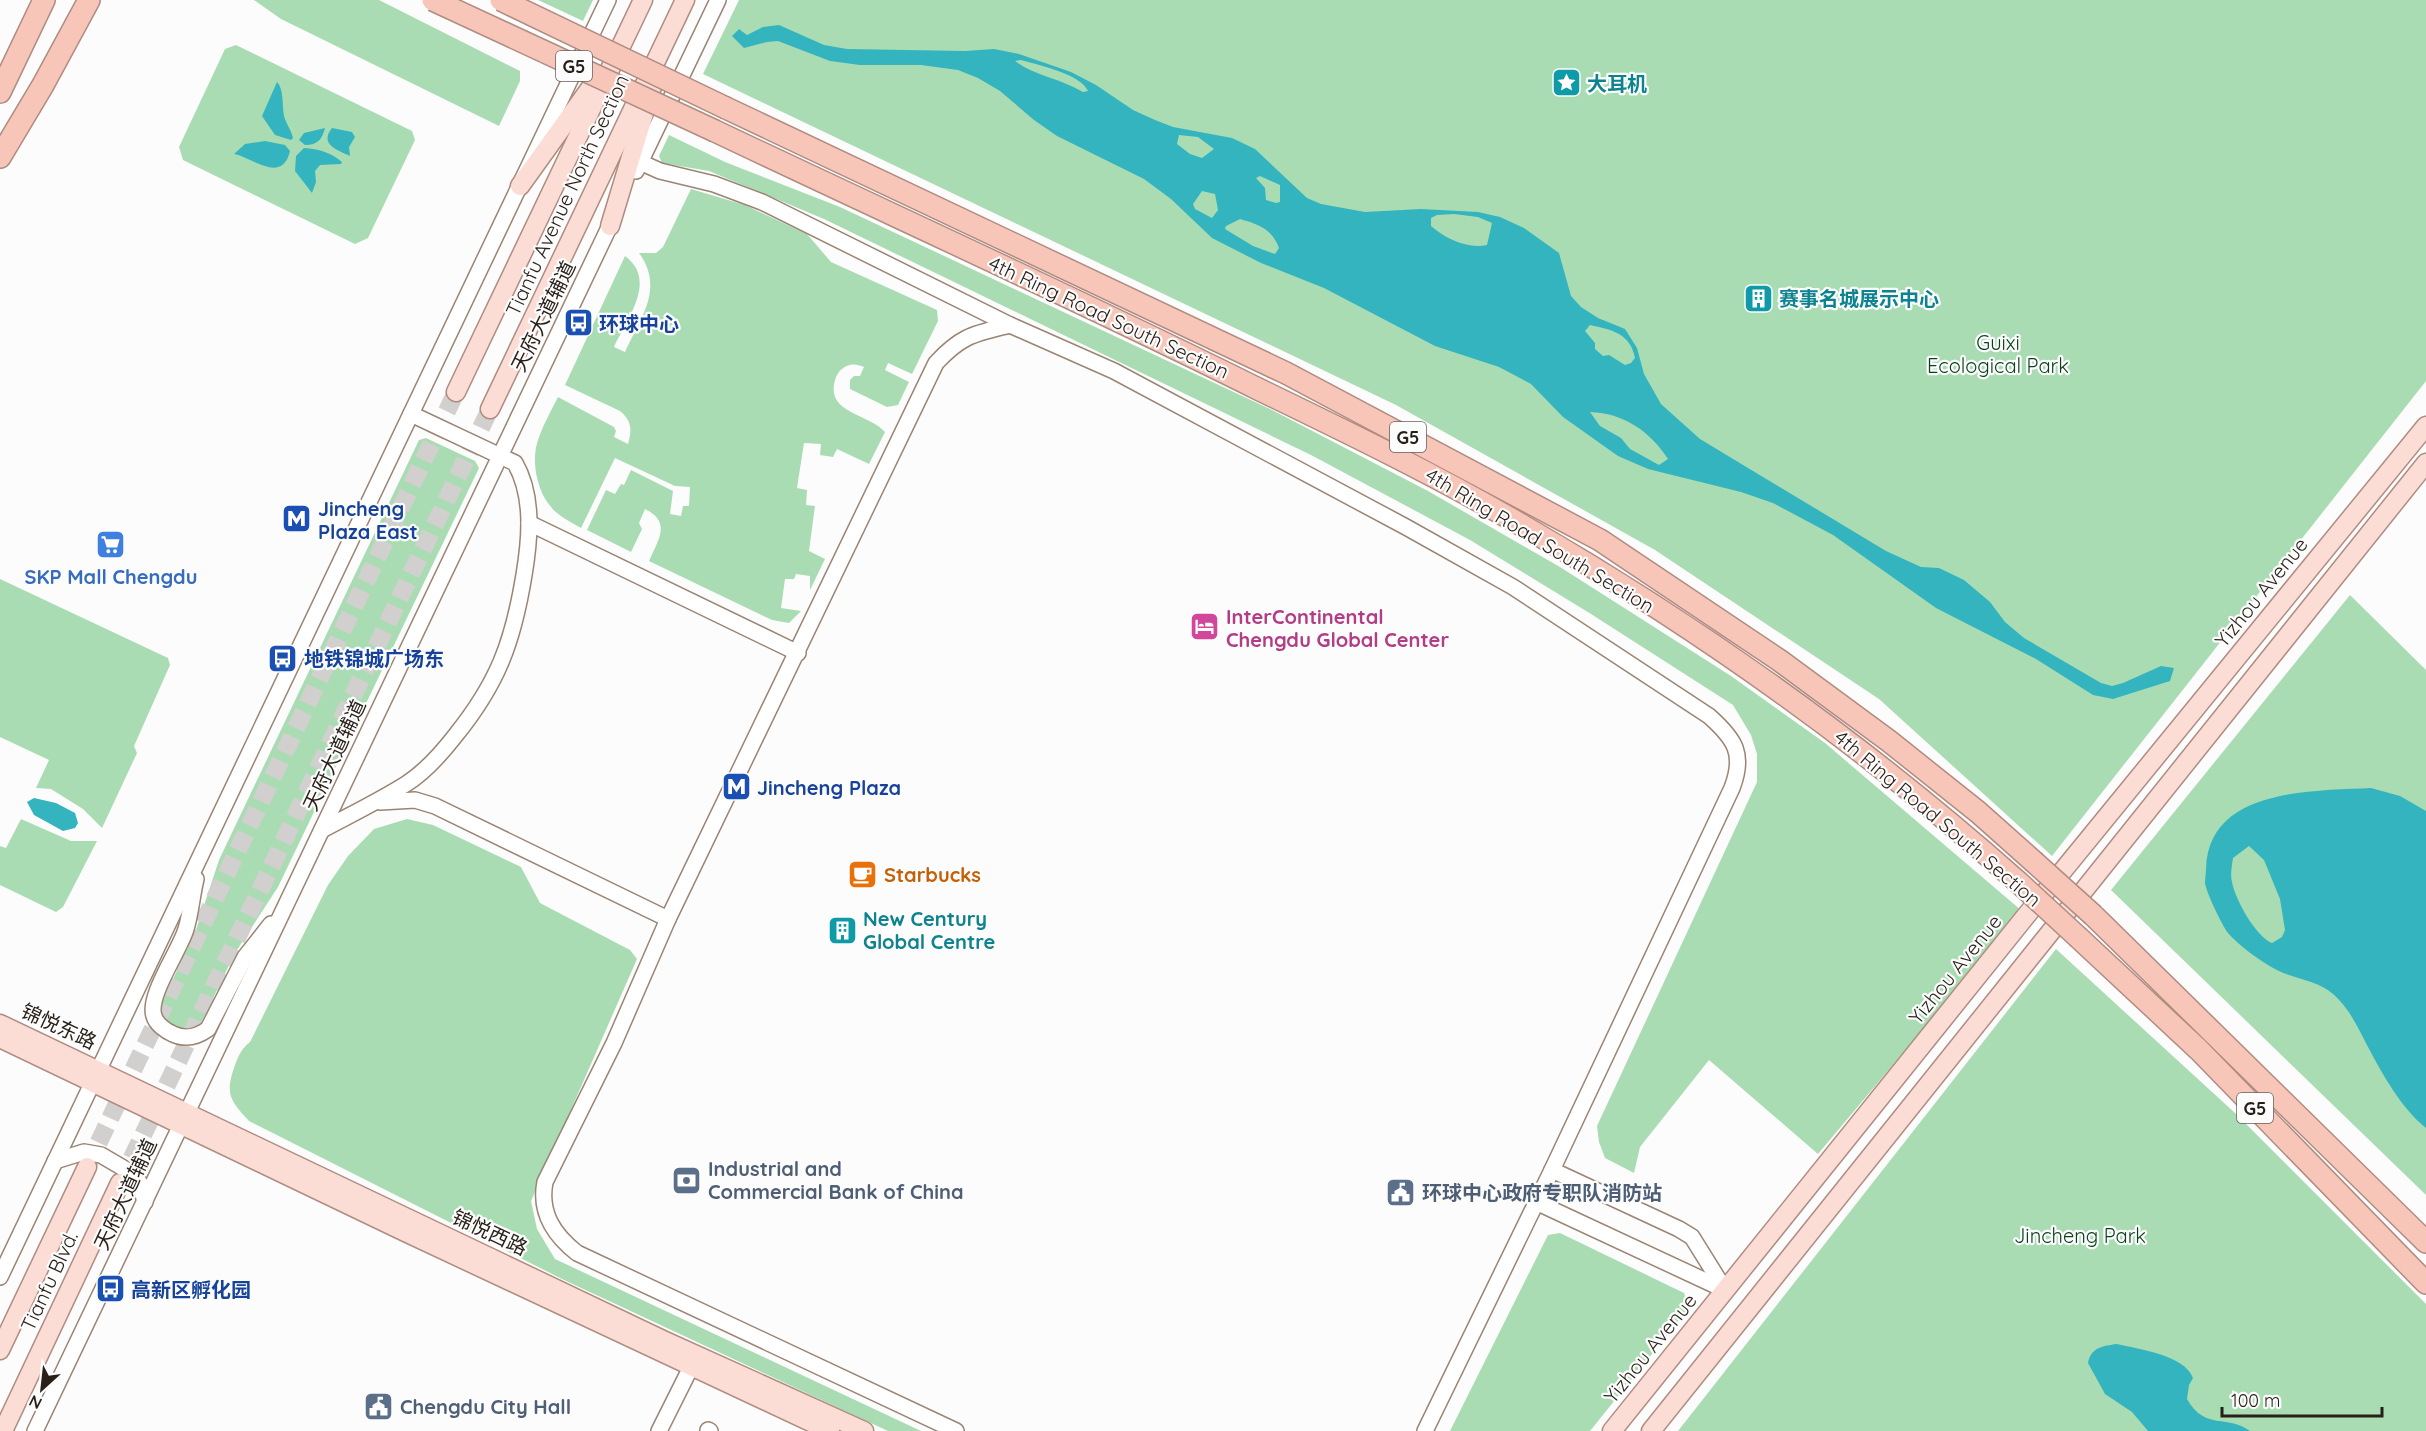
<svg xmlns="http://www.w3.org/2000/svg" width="2426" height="1431" font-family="Quicksand,'Noto Sans SC',sans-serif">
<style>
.green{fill:#aadcb3}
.water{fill:#34b4bf;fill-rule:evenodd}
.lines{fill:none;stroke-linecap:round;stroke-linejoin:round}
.major-tunnel{stroke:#d1d0ce;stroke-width:18;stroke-dasharray:18 9;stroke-linecap:butt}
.minor-casing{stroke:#9a8574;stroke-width:18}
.major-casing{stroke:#af8c81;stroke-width:21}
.highway-casing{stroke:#af8c81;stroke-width:24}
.minor{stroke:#fff;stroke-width:15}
.major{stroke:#fbddd5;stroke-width:18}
.highway{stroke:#f8c6b9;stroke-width:21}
.highway-bridge-casing{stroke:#af8c81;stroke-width:24;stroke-linecap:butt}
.highway-bridge{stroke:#f8c6b9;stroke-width:21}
.labels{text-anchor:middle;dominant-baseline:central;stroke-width:4.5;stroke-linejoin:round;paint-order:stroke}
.shield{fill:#fcfcfc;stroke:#67615c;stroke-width:1.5}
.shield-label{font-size:18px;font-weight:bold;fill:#271f18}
.culture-label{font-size:20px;font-weight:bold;fill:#0d838f;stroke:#fcfcfc;text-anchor:start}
.street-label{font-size:20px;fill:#271f18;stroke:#fcfcfc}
.transit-label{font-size:20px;font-weight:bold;fill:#164399;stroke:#fcfcfc;text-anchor:start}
.park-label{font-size:20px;fill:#093f1c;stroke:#fcfcfc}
.shop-label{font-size:20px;font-weight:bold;fill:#366cbe;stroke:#fcfcfc}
.hotel-label{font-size:20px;font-weight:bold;fill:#b23c85;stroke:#fcfcfc;text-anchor:start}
.food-label{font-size:20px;font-weight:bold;fill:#c56008;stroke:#fcfcfc;text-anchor:start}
.service-label{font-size:20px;font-weight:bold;fill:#4e5e75;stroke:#fcfcfc;text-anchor:start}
</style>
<rect width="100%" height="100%" fill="#fcfcfc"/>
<g class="green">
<polygon points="254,0 379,0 520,71 520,81 499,126 281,19"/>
<polygon points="538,0 593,0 583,21"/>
<polygon points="739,0 2426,0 2426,381 2052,856 1879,699 1655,550 1396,405 703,74"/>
<polygon points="236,45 412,131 415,140 368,238 355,244 183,160 179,147 225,49"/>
<polygon points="669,135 725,162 840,207 1272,410 1428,491 1560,567 1731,676 1825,743 2022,911 1818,1154 1709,1060 1640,1147 1634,1173 1605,1158 1599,1142 1597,1126 1757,782 1757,754 1751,735 1733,705 1591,614 1470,540 1311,455 824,219 709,171 662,163 659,156"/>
<path d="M691 189 745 205 807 234 831 262 937 310 938 321 912 374 888 363 885 370 909 382 898 405 887 407 850 389V380L854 376H860L864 367C856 364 850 363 842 369 837 373 835 379 834 385 829 413 871 415 885 432L869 464 837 449 833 457 820 455 821 444 804 443 797 488 807 490 806 505 815 506 809 551 825 559 810 590V576L796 574 794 579H785L781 608 801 611 789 623 772 620 649 561C658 540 672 522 645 509L639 523 642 529 631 552 587 530 606 490 615 494 621 484 624 485 631 470 673 491 670 514 681 516 683 506H689L690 487 675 486 615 458 581 528C573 523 564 519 557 513 538 498 530 463 538 440 543 425 551 411 558 397L614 427 616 431 614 437 628 444C632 430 632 421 620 411L565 385 625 256C658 280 627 319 614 347L625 352C640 318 665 289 639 253H656L663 247Z"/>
<path d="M426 438 475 461 479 468 278 887 235 953 201 1023C189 1039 182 1033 165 1027L159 1008 195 933 219 860 419 440Z"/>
<polygon points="0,579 168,658 170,665 134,746 137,753 102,828 83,809 51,789 36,788 49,760 0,737"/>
<polygon points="2350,595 2426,670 2426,1195 2111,890"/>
<polygon points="21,819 71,841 97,841 63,907 56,912 0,885 0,846 6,848"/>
<path d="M407 819 433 825 521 867 540 903 630 950 637 959 531 1201 537 1229 555 1259 921 1431H888L564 1280 249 1121C229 1100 225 1093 235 1065 239 1055 241 1049 250 1042L328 885 348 856 374 829Z"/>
<polygon points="2056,949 2235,1113 2426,1304 2426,1431 1678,1431"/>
<polygon points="1560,1233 1684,1293 1689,1308 1590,1431 1450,1431 1548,1235"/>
</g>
<g class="water">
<path d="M779 25 824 45 847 49 965 51 994 49 1019 54 1071 72 1096 85 1133 110 1155 120 1173 127 1232 138 1255 149 1307 198 1321 204 1365 212 1421 209 1478 212 1500 217 1524 228 1559 253 1571 296 1581 307 1598 318 1625 329 1637 348 1644 374 1661 404 1700 439 1886 551 1921 567 1939 568 1964 580 1990 602 2005 622 2024 638 2101 683 2112 686 2123 683 2161 666 2174 668 2170 681 2113 699 2093 695 2036 659 1936 608 1833 535 1773 503 1741 492 1648 469 1618 456 1563 417 1531 384 1499 367 1435 346 1324 288 1261 263 1212 238 1171 199 1144 179 1057 136 1034 120 1000 91 978 78 958 70 921 65H860L830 61 778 41 767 42 744 48 732 36 739 29 747 35 763 27ZM1021 60C1038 65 1081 74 1088 91L1083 92C1062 79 1035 76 1015 61ZM1179 135 1198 137 1214 149 1202 158 1190 154 1177 144ZM1260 176 1280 185V202L1276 203 1266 200 1265 188 1256 178ZM1202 191 1215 194 1218 210 1212 218 1195 209 1193 204ZM1454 214 1478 217 1492 223 1487 245C1467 249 1446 239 1431 226V218L1437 215ZM1240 219C1258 224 1272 229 1279 248L1275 254 1253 246 1225 229 1226 226ZM1590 325C1612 330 1630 333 1635 358L1631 363 1625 365 1609 355 1603 356 1595 349V343L1585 331ZM1590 412C1623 413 1650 431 1668 459L1659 465 1630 449 1621 438 1600 426Z"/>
<path d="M277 82C284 89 282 105 284 116 286 124 291 129 293 138L291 140 275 135 262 116Z"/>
<path d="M325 128C322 139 318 145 305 145L299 140 304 133Z"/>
<path d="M332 128 352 132 355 137 349 147 350 156C337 150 319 144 332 128Z"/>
<path d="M265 141 285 145 290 151C282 185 252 157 234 154L245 144Z"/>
<path d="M304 148C319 149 330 152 342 162L341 164 320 165 315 171 316 182 312 193 295 171 296 156Z"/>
<path d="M2371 788 2400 796 2426 811V1128C2401 1108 2383 1075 2368 1047 2358 1028 2350 1009 2333 994 2319 981 2296 979 2279 971 2264 964 2238 945 2228 933 2222 925 2206 892 2205 883 2205 878 2206 874 2206 869 2208 788 2312 791 2371 788ZM2249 846 2264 860 2280 899 2285 930 2282 937 2272 943C2256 937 2235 899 2232 882 2230 875 2232 865 2233 858Z"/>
<polygon points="34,798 56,803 75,813 78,823 75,828 63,831 34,815 27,802"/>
<path d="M2117 1344C2138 1349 2185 1355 2193 1378L2189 1385 2187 1399C2205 1431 2227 1414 2250 1431H2148L2132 1412 2105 1394 2088 1363C2091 1347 2103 1346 2117 1344Z"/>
</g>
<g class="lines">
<g class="major-tunnel">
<polyline points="87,1167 456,392"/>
<polyline points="120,1183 490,409"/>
</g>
<defs>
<g id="minor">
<path d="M640 162 660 171 714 184 762 202 1010 325 1114 371 1406 527 1513 587 1709 716C1735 739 1745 754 1732 788L1552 1170 1425 1431"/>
<polyline points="636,171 718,0"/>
<polyline points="529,523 798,653"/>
<polyline points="380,802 415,800 435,806 668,919"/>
<path d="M322 830C350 815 379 801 406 784 425 772 441 754 455 736 498 683 513 642 524 575 530 539 534 496 515 463L411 414"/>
<path d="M196 879C192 895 191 913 186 929 180 950 147 996 154 1016 156 1024 166 1031 173 1034 186 1040 197 1037 208 1029L245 957 271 924"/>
<polyline points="55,1161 84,1152 101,1155 130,1172 140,1183 145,1202"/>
<polyline points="1552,1170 1679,1229 1692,1237 1725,1290"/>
<polyline points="1536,1202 1725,1290"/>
<polyline points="0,1277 608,0"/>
<polyline points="708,1430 710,1431"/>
<polyline points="35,1431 614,217"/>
<polyline points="659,1431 691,1367"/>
<path d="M956 1431 577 1253C554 1235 539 1213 545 1182L614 1043 668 919 936 363C962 335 974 334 1010 325"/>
</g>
<g id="major">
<polyline points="520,186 594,83"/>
<polyline points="610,226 652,87"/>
<polyline points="456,392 643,0"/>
<polyline points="490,409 685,0"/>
<polyline points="0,1024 663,1340 864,1431"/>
<polyline points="0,1038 403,1231 830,1431"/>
<polyline points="0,1350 87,1167"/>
<polyline points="3,1431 120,1183"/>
<polyline points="1612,1431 2025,917 2426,426"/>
<polyline points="1651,1431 2426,463"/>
</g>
<g id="highway">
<polyline points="0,92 44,0"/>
<polyline points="726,108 1286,373 1600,540 1779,660 1889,741 1978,812 2033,861"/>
<path d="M715 131C896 217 1077 299 1256 388 1347 432 1438 476 1525 527 1700 628 1866 747 2017 881"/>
<polyline points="0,157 43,85 89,0"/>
<polyline points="2093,915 2426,1242"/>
<polyline points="2079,938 2199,1050 2426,1283"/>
</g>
</defs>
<use href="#minor" class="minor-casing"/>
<use href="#major" class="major-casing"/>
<use href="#highway" class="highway-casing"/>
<use href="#minor" class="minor"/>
<use href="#major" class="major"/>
<use href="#highway" class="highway"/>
<defs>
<g id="highway-bridge">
<polyline points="433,0 715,131"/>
<polyline points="501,0 726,108"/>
<polyline points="2033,861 2093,915"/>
<polyline points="2017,881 2079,938"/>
</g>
</defs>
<use href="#highway-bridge" class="highway-bridge-casing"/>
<use href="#highway-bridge" class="highway-bridge"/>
</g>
<defs>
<symbol id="sight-square" viewBox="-11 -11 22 22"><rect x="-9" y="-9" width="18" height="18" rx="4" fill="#0f9aa8" stroke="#fcfcfc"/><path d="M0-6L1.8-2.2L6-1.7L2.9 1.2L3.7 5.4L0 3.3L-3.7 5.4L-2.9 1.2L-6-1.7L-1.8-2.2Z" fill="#fff"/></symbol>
<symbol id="building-square" viewBox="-11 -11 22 22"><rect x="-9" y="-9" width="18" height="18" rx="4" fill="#0f9aa8" stroke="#fcfcfc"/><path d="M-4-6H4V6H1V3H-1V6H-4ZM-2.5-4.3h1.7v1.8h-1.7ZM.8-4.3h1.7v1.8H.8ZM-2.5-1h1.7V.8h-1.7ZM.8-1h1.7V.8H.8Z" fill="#fff"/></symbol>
<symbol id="bus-square" viewBox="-11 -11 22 22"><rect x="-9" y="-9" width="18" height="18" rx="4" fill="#1a4fb4" stroke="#fcfcfc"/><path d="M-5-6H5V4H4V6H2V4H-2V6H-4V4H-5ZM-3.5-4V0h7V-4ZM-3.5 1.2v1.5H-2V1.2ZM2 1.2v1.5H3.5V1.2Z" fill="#fff"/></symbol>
<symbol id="metro-square" viewBox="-11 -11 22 22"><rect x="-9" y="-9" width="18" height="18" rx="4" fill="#1a4fb4" stroke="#fcfcfc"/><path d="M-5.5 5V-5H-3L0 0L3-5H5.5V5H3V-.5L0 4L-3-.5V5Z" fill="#fff"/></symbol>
<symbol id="supermarket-square" viewBox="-11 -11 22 22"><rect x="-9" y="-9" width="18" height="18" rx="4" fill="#3f7fe0" stroke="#fcfcfc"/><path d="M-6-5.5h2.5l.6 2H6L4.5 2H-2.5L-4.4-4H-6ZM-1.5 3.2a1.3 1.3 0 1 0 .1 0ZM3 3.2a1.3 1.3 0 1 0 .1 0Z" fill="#fff"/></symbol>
<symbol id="hotel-square" viewBox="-11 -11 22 22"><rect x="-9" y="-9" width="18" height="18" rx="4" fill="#d1479c" stroke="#fcfcfc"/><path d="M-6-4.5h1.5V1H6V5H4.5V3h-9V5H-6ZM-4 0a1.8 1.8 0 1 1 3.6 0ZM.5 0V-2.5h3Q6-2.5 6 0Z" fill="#fff"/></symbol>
<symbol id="cafe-square" viewBox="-11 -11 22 22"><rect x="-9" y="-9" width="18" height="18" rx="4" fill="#e8710a" stroke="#fcfcfc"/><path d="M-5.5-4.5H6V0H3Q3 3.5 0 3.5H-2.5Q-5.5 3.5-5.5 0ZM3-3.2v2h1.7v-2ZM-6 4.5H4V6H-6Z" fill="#fff"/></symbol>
<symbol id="bank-square" viewBox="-11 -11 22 22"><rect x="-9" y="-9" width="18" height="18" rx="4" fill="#5c6f8a" stroke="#fcfcfc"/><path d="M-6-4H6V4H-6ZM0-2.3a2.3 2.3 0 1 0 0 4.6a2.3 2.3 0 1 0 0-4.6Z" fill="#fff"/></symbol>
<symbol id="civic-square" viewBox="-11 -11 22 22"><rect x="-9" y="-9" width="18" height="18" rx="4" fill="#5c6f8a" stroke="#fcfcfc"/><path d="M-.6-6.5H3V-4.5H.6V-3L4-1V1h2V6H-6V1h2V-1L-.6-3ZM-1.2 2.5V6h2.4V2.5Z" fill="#fff"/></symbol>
</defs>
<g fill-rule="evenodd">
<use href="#sight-square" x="1550" y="66" width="33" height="33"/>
<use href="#building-square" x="1742" y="282" width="33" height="33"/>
<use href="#bus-square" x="562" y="306" width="33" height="33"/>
<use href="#metro-square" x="280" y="502" width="33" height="33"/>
<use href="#supermarket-square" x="94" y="528" width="33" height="33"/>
<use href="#hotel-square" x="1188" y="610" width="33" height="33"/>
<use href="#bus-square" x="266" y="642" width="33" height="33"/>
<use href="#metro-square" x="720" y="770" width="33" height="33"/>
<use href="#cafe-square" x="846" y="858" width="33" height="33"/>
<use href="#building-square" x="826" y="914" width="33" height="33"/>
<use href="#bank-square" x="670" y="1164" width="33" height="33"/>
<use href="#civic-square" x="1384" y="1176" width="33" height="33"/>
<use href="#bus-square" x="94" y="1272" width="33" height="33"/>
<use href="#civic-square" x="362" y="1390" width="33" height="33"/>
</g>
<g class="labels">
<g class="shield">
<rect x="556" y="51" width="36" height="30" rx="4.5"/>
<rect x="1390" y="422" width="36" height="30" rx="4.5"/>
<rect x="2237" y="1093" width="36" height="30" rx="4.5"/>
</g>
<g class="shield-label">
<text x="574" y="66">G5</text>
<text x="1408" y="437">G5</text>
<text x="2255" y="1108">G5</text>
</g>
<g class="culture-label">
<text x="1587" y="83">大耳机</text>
<text x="1779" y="298">赛事名城展示中心</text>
<text x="863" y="918">New Century<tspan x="863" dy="23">Global Centre</tspan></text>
</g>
<g class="street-label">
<text transform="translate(567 195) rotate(-65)">Tianfu Avenue North Section</text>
<text transform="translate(543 316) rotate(-64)">天府大道辅道</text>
<text transform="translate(1109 317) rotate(25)">4th Ring Road South Section</text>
<text transform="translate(1540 540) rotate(31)">4th Ring Road South Section</text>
<text transform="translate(2261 592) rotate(-51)">Yizhou Avenue</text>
<text transform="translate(334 755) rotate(-65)">天府大道辅道</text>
<text transform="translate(1938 818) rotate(40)">4th Ring Road South Section</text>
<text transform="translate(1955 969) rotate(-51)">Yizhou Avenue</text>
<text transform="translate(59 1026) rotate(25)">锦悦东路</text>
<text transform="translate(125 1194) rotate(-65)">天府大道辅道</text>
<text transform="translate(490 1232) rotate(25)">锦悦西路</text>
<text transform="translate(49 1281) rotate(-65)">Tianfu Blvd.</text>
<text transform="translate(1650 1348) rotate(-51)">Yizhou Avenue</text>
</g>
<g class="transit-label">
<text x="599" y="323">环球中心</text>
<text x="318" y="508">Jincheng<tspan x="318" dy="23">Plaza East</tspan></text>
<text x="304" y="658">地铁锦城广场东</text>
<text x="757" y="787">Jincheng Plaza</text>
<text x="131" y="1289">高新区孵化园</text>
</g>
<g class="park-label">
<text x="1998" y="342">Guixi<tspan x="1998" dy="23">Ecological Park</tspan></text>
<text x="2080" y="1235">Jincheng Park</text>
</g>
<g class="shop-label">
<text x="111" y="576">SKP Mall Chengdu</text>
</g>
<g class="hotel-label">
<text x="1226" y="616">InterContinental<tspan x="1226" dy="23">Chengdu Global Center</tspan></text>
</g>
<g class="food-label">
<text x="884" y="874">Starbucks</text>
</g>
<g class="service-label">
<text x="708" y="1168">Industrial and<tspan x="708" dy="23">Commercial Bank of China</tspan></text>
<text x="1422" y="1192">环球中心政府专职队消防站</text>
<text x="400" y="1406">Chengdu City Hall</text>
</g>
</g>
<g transform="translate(42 1389) rotate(207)" stroke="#fcfcfc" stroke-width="4.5" paint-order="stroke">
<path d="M0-4.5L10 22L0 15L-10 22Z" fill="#271f18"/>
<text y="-9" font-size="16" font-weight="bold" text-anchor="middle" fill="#271f18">N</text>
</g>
<path d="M2222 1407v9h160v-9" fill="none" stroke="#271f18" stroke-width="3"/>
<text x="2231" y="1407" font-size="18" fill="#271f18" stroke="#fcfcfc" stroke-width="4.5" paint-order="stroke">100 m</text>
</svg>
